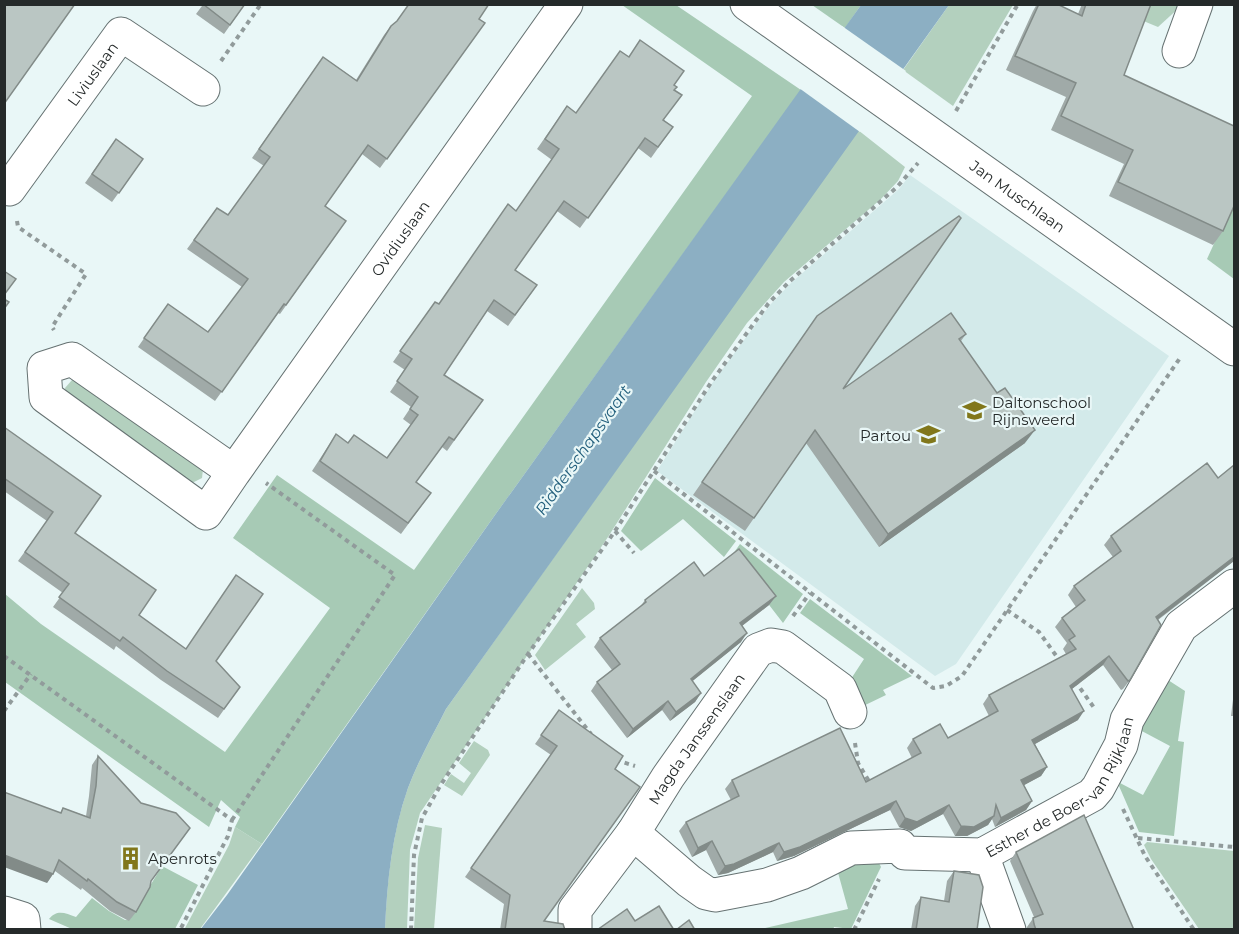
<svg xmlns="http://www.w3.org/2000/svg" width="1239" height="934" font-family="Montserrat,sans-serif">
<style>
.built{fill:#d3eaea}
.green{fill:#b3d0be}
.forest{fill:#a7cab5}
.water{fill:#8cafc3}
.pier{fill:#e9f7f7}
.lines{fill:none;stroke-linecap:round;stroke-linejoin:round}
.street-casing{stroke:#667272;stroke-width:35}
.path{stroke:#919b9b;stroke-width:4;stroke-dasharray:4.5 4.5;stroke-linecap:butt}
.street{stroke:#fff;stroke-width:33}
.wall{fill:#a0aaa8}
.shaded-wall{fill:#828b88}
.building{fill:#bac6c3;stroke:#828b88;stroke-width:1.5}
.labels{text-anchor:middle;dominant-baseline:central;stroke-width:4.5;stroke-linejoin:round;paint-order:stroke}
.street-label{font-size:15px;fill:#252a2a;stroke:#e9f7f7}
.poi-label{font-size:15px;fill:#252a2a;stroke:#e9f7f7;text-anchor:start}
.water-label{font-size:16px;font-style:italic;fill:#225f7c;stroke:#e9f7f7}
</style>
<rect width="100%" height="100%" fill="#e9f7f7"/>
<polygon class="built" points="910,175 1169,356 956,664 935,676 657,471 713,382 770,305 791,283 899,189"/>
<g class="green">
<polygon points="949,5 1013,5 953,106 903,70"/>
<polygon points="1147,5 1181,5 1181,6 1158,27 1141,20"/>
<path d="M858 130 905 167 898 181 881 199 784 282 747 323 706 382 608 537 420 813 410 850 407 929 385 930C387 882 392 833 408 788 418 761 433 735 446 709Z"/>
<polygon points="78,379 203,469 202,478 190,484 68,401 65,388 72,380"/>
<polygon points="582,588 594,603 595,609 576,624 586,637 545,670 535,655"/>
<polygon points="474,741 488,750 490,755 462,796 444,785 451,774 464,783 471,773 459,763"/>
<polygon points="425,825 442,828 434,929 414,929 418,858"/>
<polygon points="235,827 262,844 200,929 184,930 229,845"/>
<polygon points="1147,842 1234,851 1234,929 1199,929 1151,859 1144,845"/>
</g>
<g class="forest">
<polygon points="622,5 676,5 801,90 495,515 262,844 235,827 240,817 221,800 209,827 5,682 5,594 41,624 225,752 330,608 233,538 277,475 414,570 752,96"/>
<polygon points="812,5 861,5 845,28"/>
<polygon points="1234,200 1234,279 1207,259"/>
<polygon points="655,478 736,541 724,557 683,519 641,551 621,531"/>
<polygon points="740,544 803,594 783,623 750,580 728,561"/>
<polygon points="810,599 912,676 883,690 886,695 857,709 849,682 864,659 800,613"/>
<polygon points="1168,680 1185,691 1178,741 1184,742 1174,836 1139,832 1119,786 1120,783 1143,795 1170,746 1138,729"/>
<polygon points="879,863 881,867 879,871 851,929 834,927 833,930 756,930 848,909 837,869 845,865"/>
<path d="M162 866 198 885 175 929H72L49 919C57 909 65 913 76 917L92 898 109 911 125 920 130 919Z"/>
</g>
<path class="water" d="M861 5H949L446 709C433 735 418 761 408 788 392 833 387 882 385 929L200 930 227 895 495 515Z"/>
<polygon class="pier" points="842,26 906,71 860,132 799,88"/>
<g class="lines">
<defs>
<g id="street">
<path id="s1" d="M747 4 1234 349"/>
<polyline points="1179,51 1196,4"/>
<path id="s2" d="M4 186 9 189 121 34 203 89"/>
<path id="s3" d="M234 472 206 513 46 397 44 368 72 359 234 472 566 4"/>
<path id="s4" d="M633 833 689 881 706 893 715 895 767 885 801 873 851 848 900 846 905 853 982 855 1092 795 1098 788 1121 745 1127 720 1181 626 1234 586"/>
<polyline points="982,855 1009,930"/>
<polyline points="4,913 23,919 24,930"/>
<path id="s5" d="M575 930V910L633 833 668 777 758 650 771 645 783 647 840 689 850 712"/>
</g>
</defs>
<use href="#street" class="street-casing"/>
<g class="path">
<polyline points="221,61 261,4"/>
<polyline points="956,111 1018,4"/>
<polyline points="17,221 18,227 86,274 52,327 54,330"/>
<polyline points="654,471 933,688 946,686 962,676 1180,358"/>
<polyline points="615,531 634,553"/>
<polyline points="1007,610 1039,632 1060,661"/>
<polyline points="793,616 810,593"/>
<polyline points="528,654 591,734"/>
<polyline points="4,656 232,820 228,836 180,930"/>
<polyline points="1075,681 1095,709"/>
<polyline points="4,711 31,674"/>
<polyline points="855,743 858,763 870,783"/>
<polyline points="616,760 635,766"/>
<polyline points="1123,809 1145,856 1194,930"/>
<polyline points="232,820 395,575 266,483"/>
<polyline points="1138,838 1234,847"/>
<polyline points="411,930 414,855 422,818 440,786 528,654 615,531 712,381 768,304 790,281 897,187 918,163"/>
<polyline points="854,930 879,879"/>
</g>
<use href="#street" class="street"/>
</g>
<g class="wall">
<polygon points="200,4 245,4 224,34 196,14 202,6"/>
<polygon points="1037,4 1057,4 1078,14 1082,4 1151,4 1124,75 1223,231 1213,245 1109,196 1124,164 1051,130 1066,97 1006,70 1033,11"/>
<polygon points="479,19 485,23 380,168 362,154 325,206 346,221 280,314 278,313 215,401 138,347 168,304 208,332 242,287 187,249 217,208 228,215 264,166 252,158 323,57 356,80 384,35 391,26 397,21"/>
<polygon points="629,57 674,85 675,90 664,120 673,127 651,158 638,148 580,228 557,211 515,270 537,285 508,326 487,311 444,375 483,400 447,451 442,447 416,482 431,493 401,534 312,471 336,434 348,443 387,458 411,425 403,419 411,407 390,392 405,370 393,362 435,302 438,304 516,211 552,160 537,149 567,106 576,113"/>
<polygon points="116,139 143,159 112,202 85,183"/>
<polygon points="817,316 843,389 966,334 961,341 1025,443 879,547 806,443 745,531 693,495"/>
<polygon points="4,427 75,533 139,615 185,649 216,661 240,687 218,718 161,680 116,646 114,650 53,607 63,593 18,561 47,521 4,491"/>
<polygon points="1111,536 1234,561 1158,620 1130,680 1123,689 1121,690 1103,665 1072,689 1078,720 1035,744 1047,767 1041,776 1024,785 1032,801 1026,810 995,827 992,819 988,825 967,836 955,836 943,814 911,831 899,827 890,810 794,856 777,861 773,852 728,873 718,875 706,850 692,857 679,831 686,822 731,800 725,789 732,780 866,782 912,758 907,748 913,739 948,738 989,716 983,704 989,695 1066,654 1063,649 1067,643 1055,627 1062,618 1076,607 1068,595 1074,586 1113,557 1104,545"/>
<polygon points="704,576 776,596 769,605 742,626 741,642 692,681 701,693 695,702 670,721 662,710 627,738 591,691 597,682 612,670 594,647 600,638 640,607 645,600"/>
<polygon points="1234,691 1234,716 1231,716"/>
<polygon points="559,710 615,769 544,921 565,930 500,930 504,904 465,877 551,755 535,744"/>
<polygon points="98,756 150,882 136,912 129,921 110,911 82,888 81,890 55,871 47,883 60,813 63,808 86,816 89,796 92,765"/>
<polygon points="1016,852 1134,930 1027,930 1027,927 1034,917 1010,861"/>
<polygon points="954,871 977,930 911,930 915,906 921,897 944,901 947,881"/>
</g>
<g class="shaded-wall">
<polygon points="1035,430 1025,443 879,547 888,534"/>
<polygon points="1234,557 1234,561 1149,626 1156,617"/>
<polygon points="776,596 769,605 734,632 740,623"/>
<polygon points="747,633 741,642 684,688 691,679"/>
<polygon points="1109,656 1103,665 1064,695 1070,686"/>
<polygon points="701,693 695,702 670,721 676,712"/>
<polygon points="668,701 662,710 627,738 633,729"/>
<polygon points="1084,711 1078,720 1026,749 1032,740"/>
<polygon points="1047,767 1041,776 1015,790 1021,780"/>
<polygon points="896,801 890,810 794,856 777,861 784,852"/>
<polygon points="1032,801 1026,810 995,827 1001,818"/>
<polygon points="949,805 943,814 911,831 899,827 905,818"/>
<polygon points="994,816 988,825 967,836 955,836 961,826"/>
<polygon points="712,841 706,850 692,857 698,848"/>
<polygon points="779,843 773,852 728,873 718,875 725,866"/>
<polygon points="4,855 53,874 47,883 4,867"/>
</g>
<g class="building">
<polygon points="4,4 75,4 4,104"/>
<polygon points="203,4 245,4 230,25"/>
<polygon points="409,4 489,4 479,19 485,23 387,159 368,145 325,206 346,221 286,305 284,304 222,392 144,338 168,304 208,332 248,279 194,240 217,208 228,215 270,157 259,149 323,57 357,81 391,26 397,21"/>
<polygon points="1039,4 1057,4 1082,16 1086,4 1151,4 1124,75 1234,126 1234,206 1223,231 1118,182 1133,150 1061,116 1076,83 1015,56"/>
<polygon points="640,40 684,71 674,85 677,87 674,90 682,95 663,120 673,127 658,147 645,138 588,218 564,201 515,270 537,285 515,315 494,300 444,375 483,400 454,440 449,437 416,482 431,493 408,523 320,461 336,434 348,443 354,435 387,458 418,415 410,409 418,397 397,381 412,359 400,351 435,302 439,304 508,204 516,211 559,149 545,139 567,106 576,113 620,51 629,57"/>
<polygon points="116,139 143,159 119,193 92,174"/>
<polygon points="959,216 961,218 843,389 951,313 966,334 959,339 997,393 1005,388 1035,430 888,534 815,430 754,518 702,482 817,316"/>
<polygon points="4,271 16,279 4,295"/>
<polygon points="4,299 9,302 4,309"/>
<polygon points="4,427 101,496 75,533 156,590 139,615 186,649 236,575 263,594 216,661 240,687 224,709 167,671 123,637 120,641 59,597 69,584 25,552 53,512 4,478"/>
<polygon points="1207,463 1218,478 1234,465 1234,557 1156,617 1161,625 1130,680 1128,681 1109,656 1070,686 1084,711 1032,740 1047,767 1021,780 1032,801 1001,818 996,805 994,816 974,827 961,826 949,805 917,822 905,818 896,801 800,847 784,852 779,843 734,864 725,866 712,841 698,848 686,822 739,796 732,780 840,728 866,782 921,753 913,739 940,724 948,738 998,711 989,695 1076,649 1069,640 1075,636 1062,618 1085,600 1074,586 1121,551 1111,536"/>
<polygon points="739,549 776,596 740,623 747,633 691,679 701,693 676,712 668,701 633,729 597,682 620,664 600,638 646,602 645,600 694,562 704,576"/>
<polygon points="559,710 623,756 615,769 640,787 544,921 563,924 565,930 505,930 510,895 471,868 557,746 541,735"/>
<polygon points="98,756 141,803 176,813 190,828 151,881 150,887 136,912 117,902 88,879 87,881 59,860 53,874 4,855 4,792 61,813 63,808 90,818 96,786"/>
<polygon points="1084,815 1134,930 1036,930 1034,924 1033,918 1043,914 1016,852"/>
<polygon points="954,871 979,875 983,887 977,930 916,930 921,897 949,902"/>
<polygon points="659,906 674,930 597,930 627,909 635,921"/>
<polygon points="689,920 695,930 676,930"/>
</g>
<defs>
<symbol id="school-bare" viewBox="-9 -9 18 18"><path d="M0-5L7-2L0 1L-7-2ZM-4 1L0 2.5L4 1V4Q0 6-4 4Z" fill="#81771b" stroke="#e9f7f7" stroke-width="2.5" paint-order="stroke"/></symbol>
<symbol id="building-bare" viewBox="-9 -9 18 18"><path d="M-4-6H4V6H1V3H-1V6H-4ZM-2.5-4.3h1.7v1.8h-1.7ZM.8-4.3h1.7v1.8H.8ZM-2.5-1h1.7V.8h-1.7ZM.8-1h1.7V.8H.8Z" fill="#81771b" stroke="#e9f7f7" stroke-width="2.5" paint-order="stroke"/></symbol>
</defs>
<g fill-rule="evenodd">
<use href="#school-bare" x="958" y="394" width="33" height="33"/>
<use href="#school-bare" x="912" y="418" width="33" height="33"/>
<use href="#building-bare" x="114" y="842" width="33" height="33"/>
</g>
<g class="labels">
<g class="street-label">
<text stroke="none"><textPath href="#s2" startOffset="148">Liviuslaan</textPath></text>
<text stroke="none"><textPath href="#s1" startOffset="332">Jan Muschlaan</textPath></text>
<text stroke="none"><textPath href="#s3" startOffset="790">Ovidiuslaan</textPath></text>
<text stroke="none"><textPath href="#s5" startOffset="230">Magda Janssenslaan</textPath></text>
<text stroke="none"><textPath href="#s4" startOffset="492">Esther de Boer-van Rijklaan</textPath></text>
</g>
<g class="poi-label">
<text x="992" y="402">Daltonschool<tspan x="992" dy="17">Rijnsweerd</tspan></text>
<text x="911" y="435" text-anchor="end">Partou</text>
<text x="148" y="858">Apenrots</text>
</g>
<g class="water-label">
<text transform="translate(583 450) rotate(-55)">Ridderschapsvaart</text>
</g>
</g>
<rect width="1239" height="934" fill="none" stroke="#252a2a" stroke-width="12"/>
</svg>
